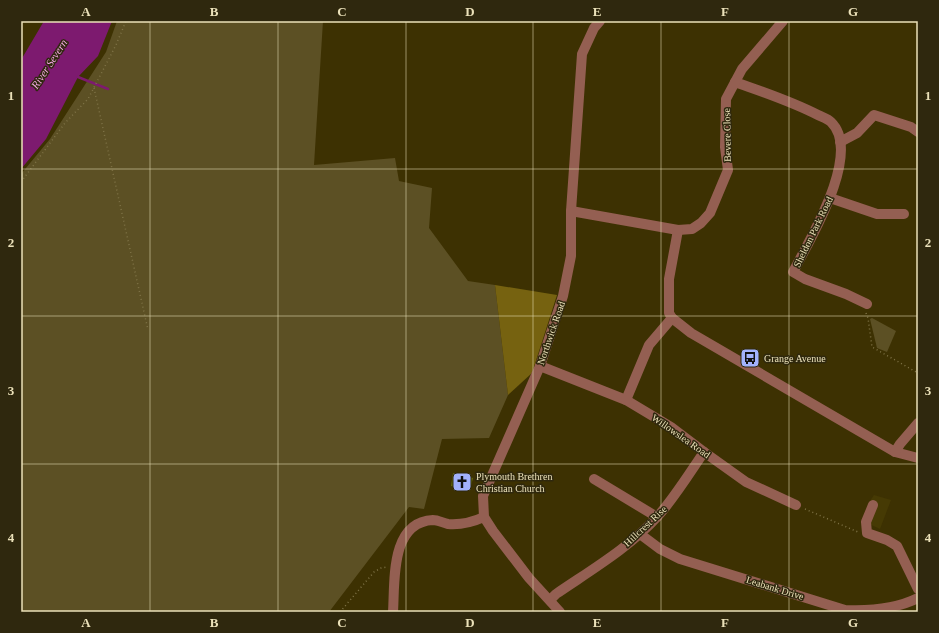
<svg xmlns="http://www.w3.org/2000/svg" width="939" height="633" font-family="'Times New Roman',serif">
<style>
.built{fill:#463a04}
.green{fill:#5c5024}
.forest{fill:#766210}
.water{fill:#7d1a6f}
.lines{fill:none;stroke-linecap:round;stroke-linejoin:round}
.stream{stroke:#7d1a6f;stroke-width:2.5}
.building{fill:#60670b}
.path{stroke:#7f7347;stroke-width:1.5;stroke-dasharray:1 3;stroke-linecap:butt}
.minor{stroke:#945f52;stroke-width:10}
.grid{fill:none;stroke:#ebe1b9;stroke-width:1;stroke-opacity:0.55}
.labels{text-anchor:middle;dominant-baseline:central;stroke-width:3;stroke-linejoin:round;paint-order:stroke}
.street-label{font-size:10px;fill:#ebe1b9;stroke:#2f280e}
.poi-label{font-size:10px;fill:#ebe1b9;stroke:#2f280e;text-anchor:start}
.water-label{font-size:11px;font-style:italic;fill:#f4a9e4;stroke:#2f280e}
.neatline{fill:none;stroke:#ebe1b9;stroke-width:1.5}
.grid-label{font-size:13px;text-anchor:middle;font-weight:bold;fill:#ebe1b9}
</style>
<rect width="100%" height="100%" fill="#3d3102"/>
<polygon class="built" points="874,495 891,500 880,529 865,522 870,501"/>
<g class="green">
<polygon points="117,21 323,21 314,165 395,158 399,181 432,188 429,228 468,281 495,285 508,395 489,438 442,439 424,509 409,507 329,612 21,612 21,174 50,139 106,52"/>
<polygon points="872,318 896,331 887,352 877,348 870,319"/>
</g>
<polygon class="forest" points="495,285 557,295 532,373 508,395"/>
<polygon class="water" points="44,21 112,21 98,56 78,77 46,139 21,169 21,60"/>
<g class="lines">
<polyline class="stream" points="78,77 108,89"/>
</g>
<polygon class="building" points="453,473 473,478 470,490 451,486"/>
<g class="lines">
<g class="path">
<polyline points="21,22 22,21"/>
<polyline points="94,88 148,330"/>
<polyline points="21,182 65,123 88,99 116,45 126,21"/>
<polyline points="866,313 868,318 872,347 918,373"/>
<polyline points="805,509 858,532"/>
<polyline points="340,612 374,572 381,568 387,567"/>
</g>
<g class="minor">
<path d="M735 82C763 92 791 101 818 115 822 117 828 119 831 122 863 153 809 241 793 272L805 279 846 294 867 304"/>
<polyline points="840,142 857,133 874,115 911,127 918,132"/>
<polyline points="830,198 877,214 904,214"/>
<polyline points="571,211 678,230 692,229 701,223 710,213 728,170 725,147 726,99 742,69 783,21"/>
<polyline points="678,230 669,279 669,313 672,318 691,333 895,452 918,458"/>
<polyline points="540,366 626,400 671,427 704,452 746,482 796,505"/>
<polyline points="626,400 649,345 672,318"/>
<polyline points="895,452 900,444 918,423"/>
<polyline points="594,479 657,517"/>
<polyline points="873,505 866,522 867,533 887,540 897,546 918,589"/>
<path d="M640 534 660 549 680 559 845 610C869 611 896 609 918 598"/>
<path d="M550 600 556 594C591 570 629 548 658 516 675 497 689 474 704 452"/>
<path d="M393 612C395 581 390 522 433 520 438 520 443 523 448 524 461 525 473 522 484 517"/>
<polyline points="560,612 529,578 493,531 484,517 483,496 540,366 563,296 571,256 571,211 582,54 594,28 600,21"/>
</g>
</g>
<path class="grid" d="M150 21V612M278 21V612M406 21V612M533 21V612M661 21V612M789 21V612M21 169H918M21 316H918M21 464H918"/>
<defs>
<symbol id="bus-square" viewBox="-11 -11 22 22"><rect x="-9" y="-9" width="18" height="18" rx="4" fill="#a2b2fd" stroke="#2f280e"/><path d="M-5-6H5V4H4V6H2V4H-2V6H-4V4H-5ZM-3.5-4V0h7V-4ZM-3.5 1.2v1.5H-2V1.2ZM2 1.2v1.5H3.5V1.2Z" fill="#111"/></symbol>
<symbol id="church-square" viewBox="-11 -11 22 22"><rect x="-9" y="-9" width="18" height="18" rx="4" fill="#a2b2fd" stroke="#2f280e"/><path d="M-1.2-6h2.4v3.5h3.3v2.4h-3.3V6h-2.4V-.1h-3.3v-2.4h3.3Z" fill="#111"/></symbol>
</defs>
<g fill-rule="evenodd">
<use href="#bus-square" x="739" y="347" width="22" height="22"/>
<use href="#church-square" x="451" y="471" width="22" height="22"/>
</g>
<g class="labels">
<g class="street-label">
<text transform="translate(727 135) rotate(-91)">Bevere Close</text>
<text transform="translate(813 232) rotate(-64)">Sheldon Park Road</text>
<text transform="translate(551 333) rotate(-71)">Northwick Road</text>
<text transform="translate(681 436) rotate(35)">Willowslea Road</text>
<text transform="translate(645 526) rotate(-43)">Hillcrest Rise</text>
<text transform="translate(775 588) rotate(17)">Leabank Drive</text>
</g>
<g class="poi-label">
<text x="764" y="358">Grange Avenue</text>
<text x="476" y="476">Plymouth Brethren<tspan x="476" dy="12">Christian Church</tspan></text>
</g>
<g class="water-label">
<text transform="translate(49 64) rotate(-57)">River Severn</text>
</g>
</g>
<rect width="939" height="633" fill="none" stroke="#2f280e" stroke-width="44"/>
<rect x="22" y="22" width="895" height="589" class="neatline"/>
<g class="grid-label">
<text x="86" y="16">A</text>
<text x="214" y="16">B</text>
<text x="342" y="16">C</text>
<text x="470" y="16">D</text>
<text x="597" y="16">E</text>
<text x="725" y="16">F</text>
<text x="853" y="16">G</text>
<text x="11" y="100">1</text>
<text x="928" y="100">1</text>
<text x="11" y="247">2</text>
<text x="928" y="247">2</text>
<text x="11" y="395">3</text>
<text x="928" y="395">3</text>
<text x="11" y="542">4</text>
<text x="928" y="542">4</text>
<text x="86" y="627">A</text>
<text x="214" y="627">B</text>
<text x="342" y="627">C</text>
<text x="470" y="627">D</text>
<text x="597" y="627">E</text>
<text x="725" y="627">F</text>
<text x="853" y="627">G</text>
</g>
</svg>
